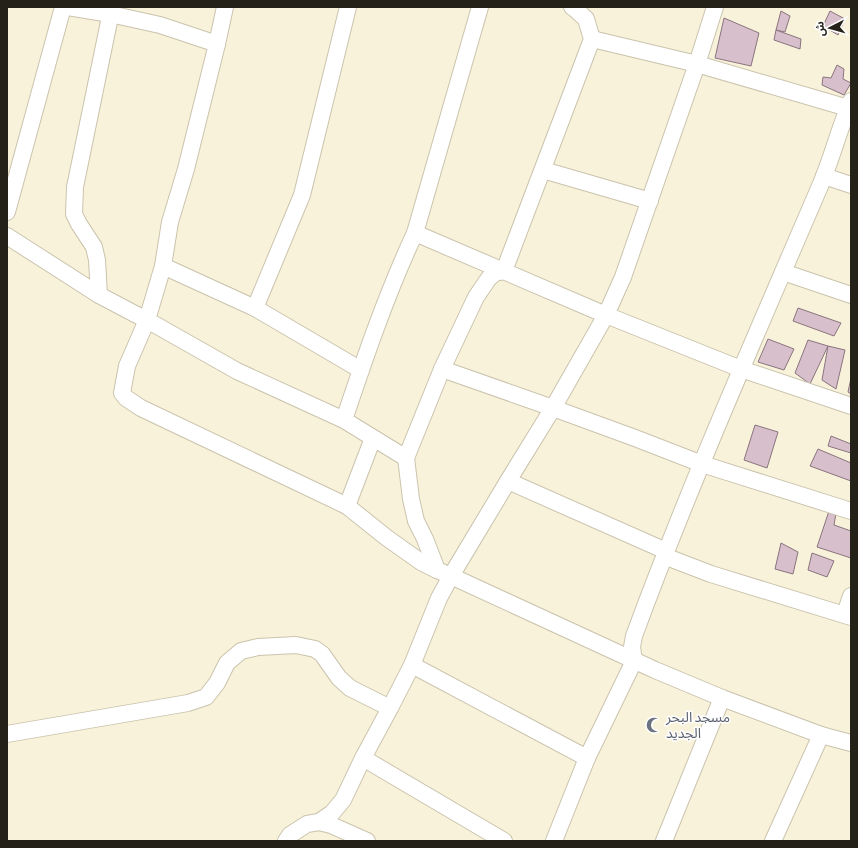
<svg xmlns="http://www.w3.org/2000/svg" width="858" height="848" font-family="'Sofia Sans Condensed','Noto Sans Arabic',sans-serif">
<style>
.building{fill:#d7c0cb;stroke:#89747e}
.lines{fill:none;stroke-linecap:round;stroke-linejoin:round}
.minor-casing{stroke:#cac3ad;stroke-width:18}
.minor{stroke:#fff;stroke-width:16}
.labels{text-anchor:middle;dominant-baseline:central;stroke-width:3;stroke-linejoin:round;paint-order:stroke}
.worship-label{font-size:14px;fill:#5b616d;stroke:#fff;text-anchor:start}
</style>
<rect width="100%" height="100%" fill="#f9f2db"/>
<g class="building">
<polygon points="781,11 790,16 785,32 776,30"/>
<polygon points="830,11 845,19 838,35 823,26"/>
<polygon points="724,18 759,33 751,66 715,58"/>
<polygon points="776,30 801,39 800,49 774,40"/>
<polygon points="837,65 844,69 843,79 851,83 844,95 822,85 823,77 831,78"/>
<polygon points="798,308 841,323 834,336 793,321"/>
<polygon points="768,339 794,349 784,370 758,362"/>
<polygon points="808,340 828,346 810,384 795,373"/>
<polygon points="828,346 845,350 836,389 822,380"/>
<polygon points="851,378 851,394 848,392"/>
<polygon points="755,425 778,432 767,468 744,460"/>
<polygon points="831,436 851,444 851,453 828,446"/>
<polygon points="818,449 851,463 851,481 810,466"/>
<polygon points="829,511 836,513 834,525 851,531 851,558 817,547"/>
<polygon points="781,543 798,552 793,574 775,569"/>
<polygon points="812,553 834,561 827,577 808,570"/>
</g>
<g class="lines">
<defs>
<g id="minor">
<polyline points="68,7 110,14 160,25 217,44"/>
<polyline points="225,7 217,44 186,169 170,222 163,266 147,320 127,366 122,393 126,398 141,408 347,506 387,538 421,562 437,570 451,576 655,670 722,698 821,735 851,743"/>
<polyline points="592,39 697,64 848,108"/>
<polyline points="543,170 650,201"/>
<polyline points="824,176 851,185"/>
<polyline points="7,212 63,7"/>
<polyline points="415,233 606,315 741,369 851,406"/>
<polyline points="7,236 99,295 154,324 237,371 344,420 406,458 411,499 416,521 425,539 437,570"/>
<polyline points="163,266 255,308 361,370"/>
<polyline points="504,271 592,39 586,19 574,8 572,7"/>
<polyline points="783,272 851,295"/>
<polyline points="99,295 97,260 94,247 79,224 74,214 75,187 112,7"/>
<polyline points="255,308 302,195 348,7"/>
<polyline points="442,369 553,408 635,438 702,464 851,511"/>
<path d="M344 420C365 357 387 293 415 233L480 7"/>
<polyline points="406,458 442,369 476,297 489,278 495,273 504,271"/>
<polyline points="508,481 666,551"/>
<polyline points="347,506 373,438"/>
<polyline points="664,556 711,574 851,617"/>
<polyline points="845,614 851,596"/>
<polyline points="412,665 587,758"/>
<polyline points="7,734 188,703 206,697 217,683 227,663 241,651 258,647 296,645 315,649 322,654 339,678 350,688 390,708"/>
<polyline points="363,758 504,841"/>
<polyline points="319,822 332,813 343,800 363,758 390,708 412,665 439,598 451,576 508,481 553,408 606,315 623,277 697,64 715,7"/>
<polyline points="286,841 290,835 307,824 319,822 331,825 367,841"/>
<path d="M554 841 587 758 634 661 632 647 634 636C690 484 756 335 820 186 832 158 839 129 851 101"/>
<polyline points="664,841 722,698"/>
<polyline points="773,841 821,735"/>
</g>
</defs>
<use href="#minor" class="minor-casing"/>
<use href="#minor" class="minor"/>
</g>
<defs>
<symbol id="mosque-bare" viewBox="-9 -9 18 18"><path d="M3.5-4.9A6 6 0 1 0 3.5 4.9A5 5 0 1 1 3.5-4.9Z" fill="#6b7280" stroke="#fff" stroke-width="2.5" paint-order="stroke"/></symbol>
</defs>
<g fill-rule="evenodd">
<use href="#mosque-bare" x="643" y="714" width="22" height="22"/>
</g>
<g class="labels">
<g class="worship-label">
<text x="666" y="717">مسجد البحر<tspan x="666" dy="16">الجديد</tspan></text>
</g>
</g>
<rect width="858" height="848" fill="none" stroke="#242119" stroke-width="16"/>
<g transform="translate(830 28) rotate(264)" stroke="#ffffff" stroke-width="3" paint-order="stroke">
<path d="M0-3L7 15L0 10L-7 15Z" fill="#242119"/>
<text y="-6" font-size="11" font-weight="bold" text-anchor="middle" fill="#242119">ش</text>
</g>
</svg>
